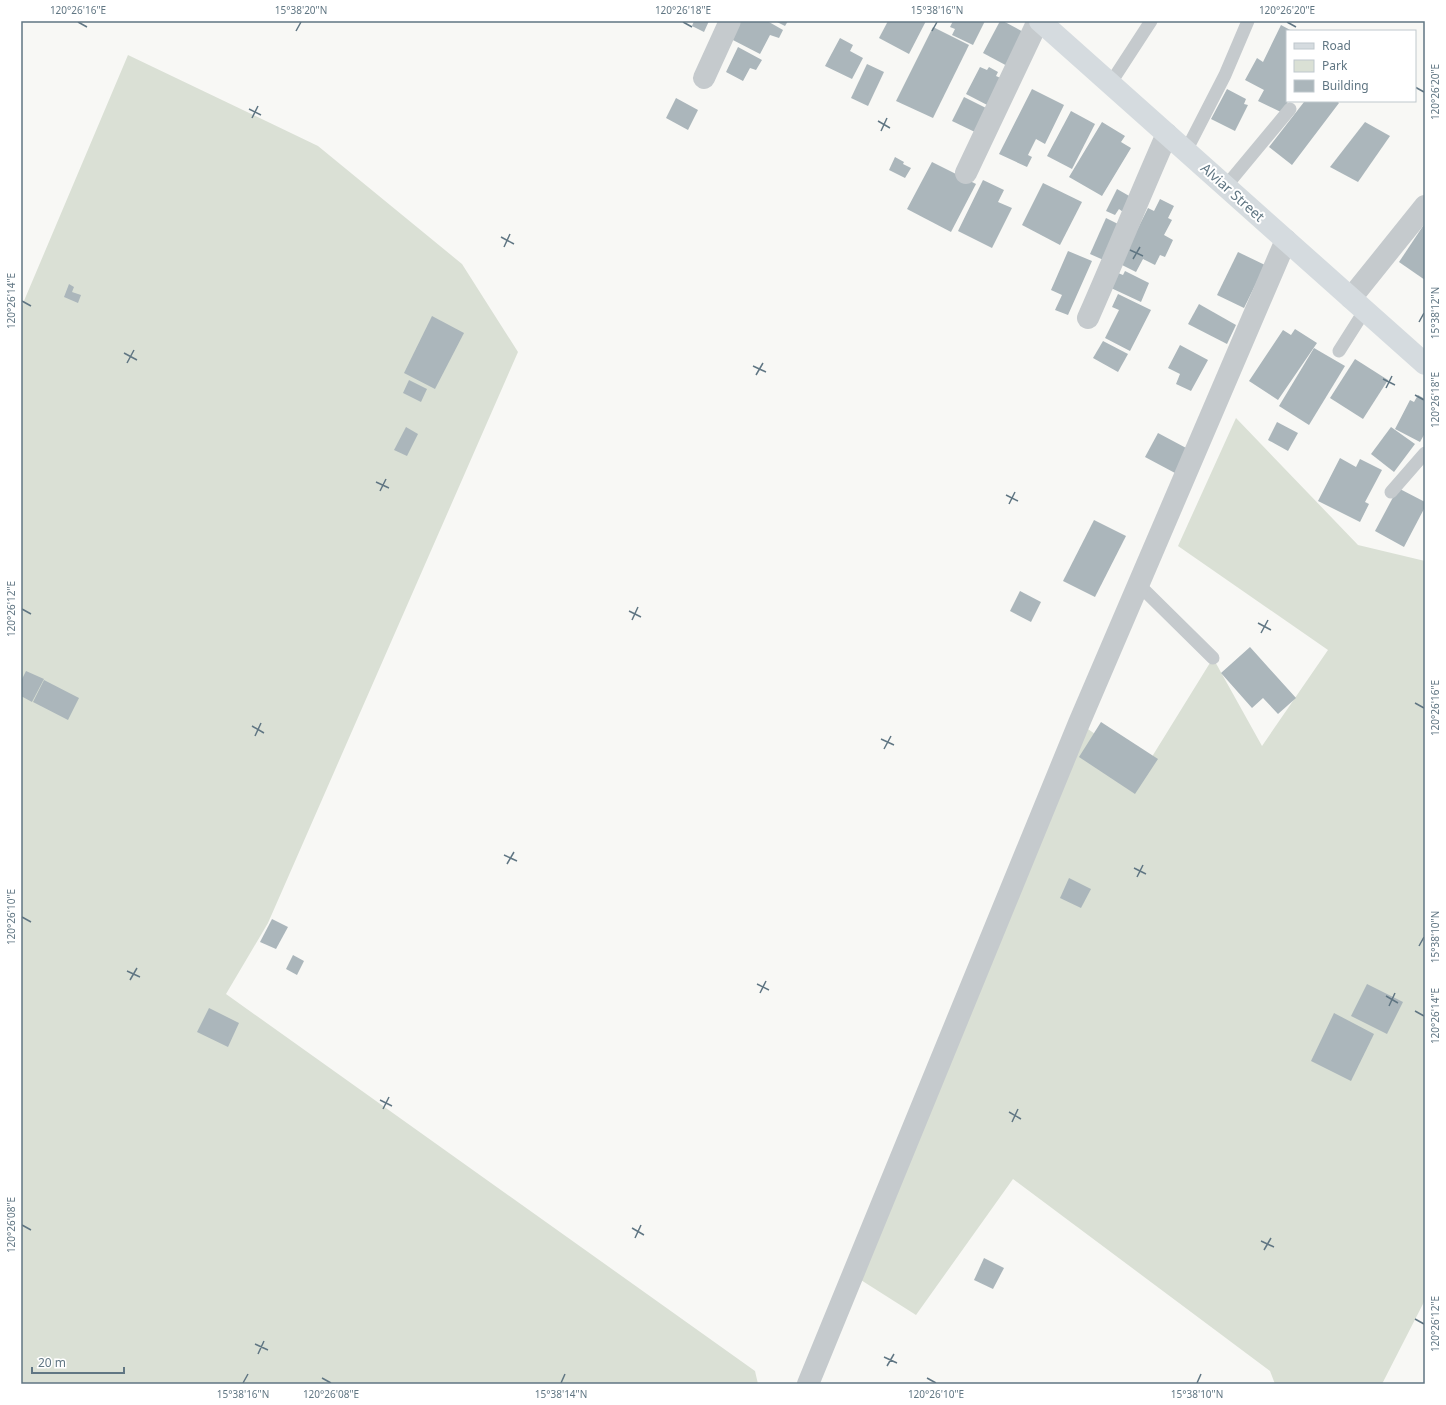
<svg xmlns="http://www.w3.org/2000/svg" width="1446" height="1405" font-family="'Noto Sans',sans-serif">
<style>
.green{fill:#dae0d5}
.building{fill:#abb6bb}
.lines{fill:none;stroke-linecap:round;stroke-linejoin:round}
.lane{stroke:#c5cacd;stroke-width:13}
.street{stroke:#c5cacd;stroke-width:22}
.secondary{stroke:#d5dbdf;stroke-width:22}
.ticks{fill:none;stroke:#607683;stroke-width:1.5}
.labels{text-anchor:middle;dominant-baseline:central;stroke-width:4;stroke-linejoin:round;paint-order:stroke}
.street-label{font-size:14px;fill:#607683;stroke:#fff}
.neatline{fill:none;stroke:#607683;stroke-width:1.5}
.ticks-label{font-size:10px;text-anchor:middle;fill:#607683}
</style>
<rect width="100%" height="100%" fill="#f8f8f5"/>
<g class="green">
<polygon points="128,55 318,146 462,264 518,352 268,923 226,994 755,1371 758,1384 21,1384 21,308"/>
<polygon points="1236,418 1358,545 1425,561 1425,1300 1382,1384 1275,1384 1270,1371 1013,1179 916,1315 853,1275 1079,723 1145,768 1213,658 1262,746 1328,650 1178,546"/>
</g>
<g class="building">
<polygon points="694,21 709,21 704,32 692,26"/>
<polygon points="738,21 770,21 769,22 783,30 779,38 770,35 760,54 729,38"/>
<polygon points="775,21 788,21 785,26"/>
<polygon points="888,21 926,21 909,54 879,38"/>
<polygon points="953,21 985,21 973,45 952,35 955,29 950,27"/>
<polygon points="1000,21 1003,21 1029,35 1011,68 983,53"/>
<polygon points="1281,25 1292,31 1287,31 1287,101 1288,101 1283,113 1258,101 1264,90 1245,80 1257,58 1263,62"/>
<polygon points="933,27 969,45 933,118 896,101"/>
<polygon points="840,38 853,45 850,51 863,58 852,79 825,66"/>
<polygon points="738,47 762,60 756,70 750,68 743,81 726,72"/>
<polygon points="867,64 884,72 868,106 851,98"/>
<polygon points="980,67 987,70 989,67 998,72 996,76 1005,80 991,107 966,94"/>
<polygon points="1032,89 1064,105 1045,144 1036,139 1028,155 1032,157 1027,167 999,154"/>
<polygon points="1227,89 1246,99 1244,104 1248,105 1235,131 1211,119"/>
<polygon points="964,97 988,109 977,133 952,121"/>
<polygon points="676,98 698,110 688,130 666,118"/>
<polygon points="1303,101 1337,101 1339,103 1292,165 1269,147 1304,102"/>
<polygon points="1071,111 1095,124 1072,169 1047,156"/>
<polygon points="1102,122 1125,136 1121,142 1131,148 1102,196 1069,177"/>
<polygon points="1365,122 1390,136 1358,182 1330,167"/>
<polygon points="895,157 904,162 903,164 911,168 905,178 889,170"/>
<polygon points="932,162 976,184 951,232 907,209"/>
<polygon points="983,180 1004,190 998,202 1012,208 992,248 958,231"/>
<polygon points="1043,183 1082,202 1060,245 1022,225"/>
<polygon points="1117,189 1131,197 1123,212 1119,209 1115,215 1106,211"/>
<polygon points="1160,199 1174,206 1168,218 1172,220 1164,235 1173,240 1165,257 1160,255 1155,265 1143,259 1136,272 1120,264 1148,208 1154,211"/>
<polygon points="1106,218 1124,227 1108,262 1090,254"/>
<polygon points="1425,223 1425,280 1399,262"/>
<polygon points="1068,251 1092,261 1068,315 1055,310 1062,295 1051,290"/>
<polygon points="1238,252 1265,265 1244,308 1217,295"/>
<polygon points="1125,271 1149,283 1141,302 1111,288 1118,273 1123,275"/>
<polygon points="69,284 74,287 72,292 81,295 78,303 64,297"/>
<polygon points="1118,294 1151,310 1130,351 1105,338 1119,310 1112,307"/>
<polygon points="1199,304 1236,325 1227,344 1188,324"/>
<polygon points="432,316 464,333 435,389 404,373"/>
<polygon points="1295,329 1317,343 1278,400 1249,381 1283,330 1291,335"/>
<polygon points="1103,341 1128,354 1118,372 1093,358"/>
<polygon points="1180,345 1208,360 1191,391 1176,384 1180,374 1168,368"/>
<polygon points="1314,348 1345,366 1309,425 1279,406"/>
<polygon points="1355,359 1388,380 1363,419 1330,398"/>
<polygon points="409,380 427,389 421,402 403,393"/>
<polygon points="1418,395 1425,399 1425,433 1420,442 1395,429 1410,400 1414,402"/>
<polygon points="1277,422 1298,433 1288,451 1268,440"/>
<polygon points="406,427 418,434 407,456 394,450"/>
<polygon points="1391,427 1415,444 1394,472 1371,454"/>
<polygon points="1158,433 1188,449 1175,473 1145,457"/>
<polygon points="1340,458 1356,467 1360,459 1382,470 1365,502 1369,504 1360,522 1318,501"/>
<polygon points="1398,488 1425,502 1425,507 1404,547 1375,531"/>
<polygon points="1094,520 1126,536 1095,597 1063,581"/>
<polygon points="1020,591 1041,602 1031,622 1010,611"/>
<polygon points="1250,647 1296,698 1278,714 1263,698 1252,708 1221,673"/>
<polygon points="26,671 44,679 32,702 21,696 21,681"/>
<polygon points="44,680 79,698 68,720 33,702"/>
<polygon points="1101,722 1158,759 1135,794 1079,757"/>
<polygon points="1069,878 1091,889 1081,908 1060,898"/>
<polygon points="272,919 288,927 276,949 260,942"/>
<polygon points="293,955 304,961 297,975 286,969"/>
<polygon points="1367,984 1403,1002 1387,1034 1351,1016"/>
<polygon points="209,1008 239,1023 228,1047 197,1032"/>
<polygon points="1334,1013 1374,1034 1351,1081 1311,1061"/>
<polygon points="984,1258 1004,1268 993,1289 974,1280"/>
</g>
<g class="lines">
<g class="lane">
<polyline points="1110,84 1151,21"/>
<polyline points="1186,151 1225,75 1248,21"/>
<polyline points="1226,186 1290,109"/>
<polyline points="1339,351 1365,310"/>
<polyline points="1391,492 1425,453"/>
<polyline points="1138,584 1213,658"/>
</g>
<g class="street">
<polyline points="704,78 730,21"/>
<polyline points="966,173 1038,21"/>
<polyline points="1351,298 1425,206"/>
<path d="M1088 318C1115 257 1140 195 1167 134"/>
<polyline points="808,1384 1079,723 1286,240"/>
</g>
<polyline class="secondary" points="1040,21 1425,364"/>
</g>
<path class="ticks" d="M78 22 87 27M683 22 692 27M1287 22 1296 27M296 31 301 22M932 31 937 22M1415 87 1424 92M249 109 261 115M252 118 258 106M878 121 890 128M881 131 887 118M501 237 514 244M504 247 510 234M1130 250 1143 256M1133 259 1140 247M22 301 31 306M1419 322 1424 313M124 353 137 360M127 363 134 350M753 366 766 372M756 375 763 363M1383 379 1395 385M1386 388 1392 376M1415 395 1424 400M376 482 389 488M380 491 386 479M1006 495 1018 501M1009 504 1015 492M22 609 31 614M629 611 641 617M632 620 638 607M1258 623 1271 630M1261 633 1268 620M1415 703 1424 708M252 726 264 733M255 736 261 723M881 739 894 745M884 749 891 736M504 855 517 861M507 864 514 852M1134 868 1146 874M1137 877 1143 865M22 917 31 922M1419 946 1424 937M127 971 140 977M130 980 137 968M757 984 769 990M760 993 766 981M1386 996 1398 1003M1389 1006 1395 993M1415 1011 1424 1016M380 1100 392 1106M383 1109 389 1097M1009 1112 1021 1119M1012 1122 1018 1109M22 1225 31 1230M632 1228 644 1235M635 1238 641 1225M1261 1241 1274 1247M1264 1250 1271 1238M1415 1319 1424 1324M255 1344 268 1350M258 1354 264 1341M884 1357 897 1363M887 1366 894 1354M322 1378 331 1383M927 1378 936 1383M243 1383 248 1374M561 1383 565 1374M1197 1383 1201 1374"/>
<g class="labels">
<g class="street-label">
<text transform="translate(1233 192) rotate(42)">Alviar Street</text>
</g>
</g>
<rect width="1446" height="1405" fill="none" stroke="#ffffff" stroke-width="44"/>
<rect x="1286" y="30" width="130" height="72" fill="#ffffff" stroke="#bfc8cd"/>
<rect x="1294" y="43" width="20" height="6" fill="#d5dbdf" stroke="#bfc8cd"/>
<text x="1322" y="50" font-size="12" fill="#607683">Road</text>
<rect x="1294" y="60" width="20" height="12" fill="#dae0d5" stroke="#bfc8cd"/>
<text x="1322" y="70" font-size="12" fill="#607683">Park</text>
<rect x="1294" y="80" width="20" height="12" fill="#abb6bb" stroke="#bfc8cd"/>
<text x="1322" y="90" font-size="12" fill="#607683">Building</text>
<path d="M32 1367v6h92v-6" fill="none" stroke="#607683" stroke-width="2"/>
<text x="38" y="1367" font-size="12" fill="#607683" stroke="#ffffff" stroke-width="3" paint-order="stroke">20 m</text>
<rect x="22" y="22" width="1402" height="1361" class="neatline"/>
<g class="ticks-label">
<text x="78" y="14">120°26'16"E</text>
<text x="301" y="14">15°38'20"N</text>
<text x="683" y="14">120°26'18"E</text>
<text x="937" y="14">15°38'16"N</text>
<text x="1287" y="14">120°26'20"E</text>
<text transform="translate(1435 92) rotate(-90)" y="4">120°26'20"E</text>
<text transform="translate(11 301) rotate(-90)" y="4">120°26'14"E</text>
<text transform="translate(1435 313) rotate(-90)" y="4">15°38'12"N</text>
<text transform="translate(1435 400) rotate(-90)" y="4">120°26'18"E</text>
<text transform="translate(11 609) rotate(-90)" y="4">120°26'12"E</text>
<text transform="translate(1435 708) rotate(-90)" y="4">120°26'16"E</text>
<text transform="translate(11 917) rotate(-90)" y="4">120°26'10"E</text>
<text transform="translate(1435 937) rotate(-90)" y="4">15°38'10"N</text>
<text transform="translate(1435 1016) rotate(-90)" y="4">120°26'14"E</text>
<text transform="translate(11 1225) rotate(-90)" y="4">120°26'08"E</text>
<text transform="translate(1435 1324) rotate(-90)" y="4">120°26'12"E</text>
<text x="243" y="1398">15°38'16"N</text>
<text x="331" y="1398">120°26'08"E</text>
<text x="561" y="1398">15°38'14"N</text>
<text x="936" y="1398">120°26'10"E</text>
<text x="1197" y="1398">15°38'10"N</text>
</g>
</svg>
